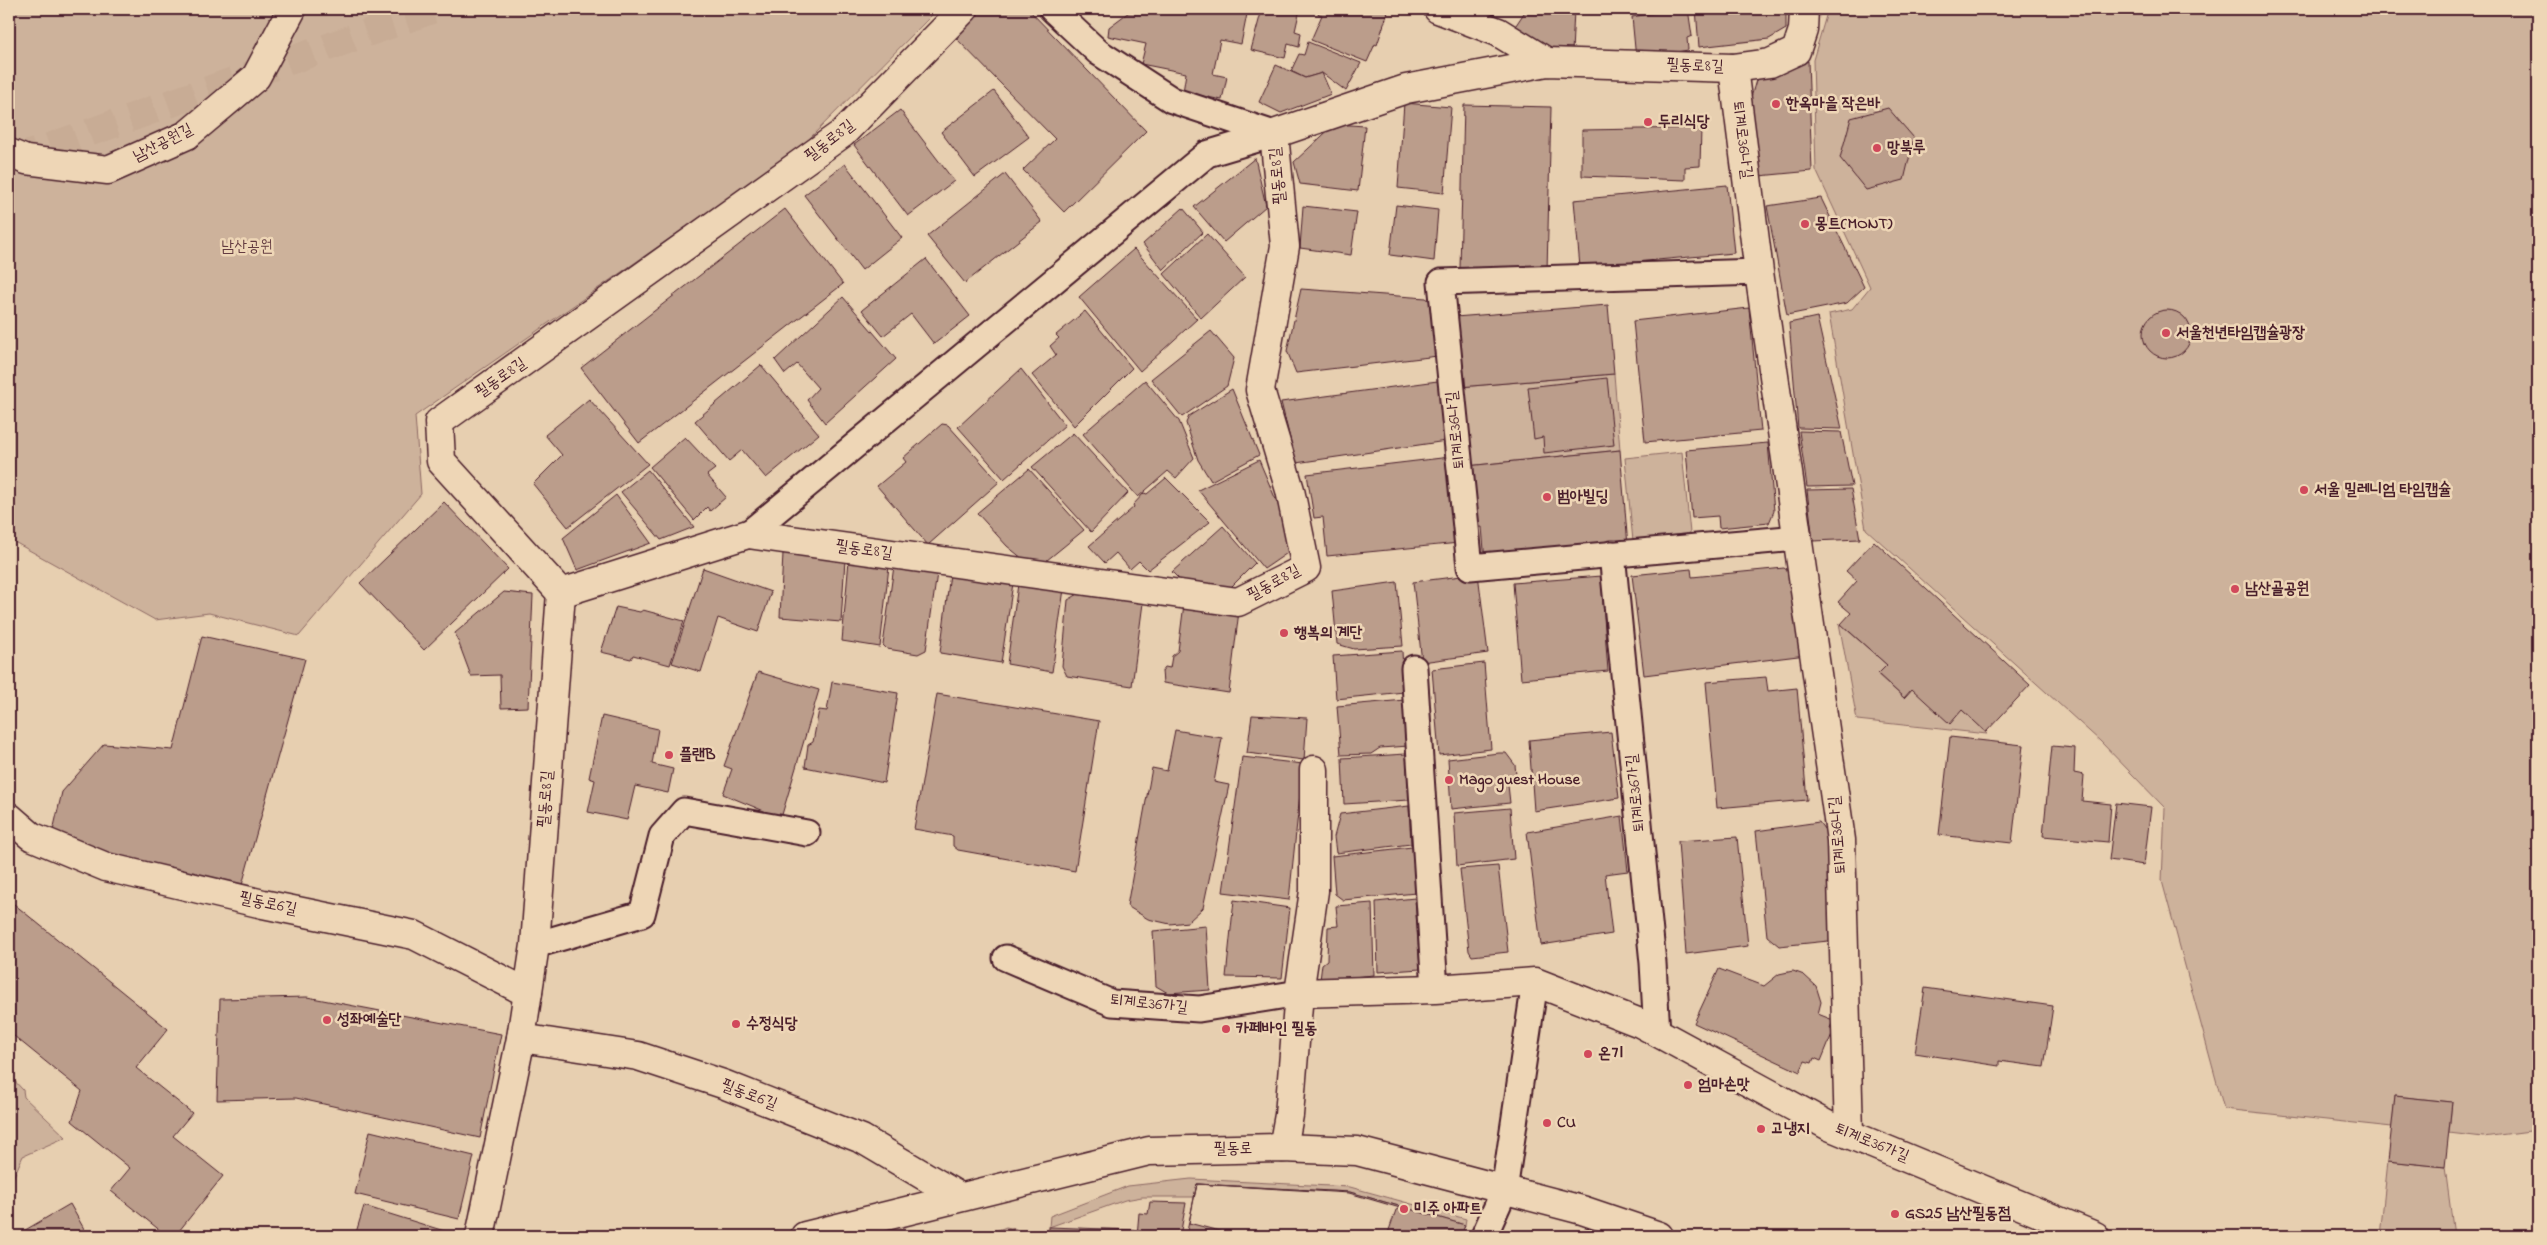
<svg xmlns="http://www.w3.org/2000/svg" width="2547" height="1245" font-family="'Indie Flower','Poor Story',sans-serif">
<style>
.green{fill:#cdb29b;stroke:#8c6863}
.building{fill:#bb9d8b;stroke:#4a1f2b}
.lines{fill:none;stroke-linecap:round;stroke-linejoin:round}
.primary-tunnel{stroke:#c8ac95;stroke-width:28;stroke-dasharray:28 14;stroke-linecap:butt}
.lane-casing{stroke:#4a1f2b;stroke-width:29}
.street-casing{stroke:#4a1f2b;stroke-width:31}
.secondary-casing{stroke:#4a1f2b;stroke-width:31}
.lane{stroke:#eed6b6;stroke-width:25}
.street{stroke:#eed6b6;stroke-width:28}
.secondary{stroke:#eed6b6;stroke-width:28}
.poi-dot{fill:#d1495b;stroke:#eed6b6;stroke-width:2}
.labels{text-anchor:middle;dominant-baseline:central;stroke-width:5;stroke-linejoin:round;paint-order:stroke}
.street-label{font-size:16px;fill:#4a1f2b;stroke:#eed6b6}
.poi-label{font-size:16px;font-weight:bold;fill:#4a1f2b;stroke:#eed6b6;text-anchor:start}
.park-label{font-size:16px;fill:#643c41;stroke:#eed6b6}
</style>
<rect width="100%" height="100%" fill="#e7cfb0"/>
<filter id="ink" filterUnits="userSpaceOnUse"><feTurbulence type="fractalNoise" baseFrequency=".02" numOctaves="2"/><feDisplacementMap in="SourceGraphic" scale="10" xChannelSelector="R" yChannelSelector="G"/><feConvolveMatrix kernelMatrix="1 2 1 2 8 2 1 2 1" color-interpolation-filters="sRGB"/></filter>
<g filter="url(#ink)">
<g class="green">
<polygon points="9,9 938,9 801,147 415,416 421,494 299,636 209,613 155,620 9,539"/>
<polygon points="1828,9 2538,9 2538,1130 2483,1137 2449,1133 2452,1102 2395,1096 2392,1127 2224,1109 2162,881 2165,808 2100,741 1866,529 1829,314 1852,309 1870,287 1816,170 1813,60"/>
<polygon points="1614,374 1620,450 1467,466 1460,387"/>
<polygon points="1682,452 1690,533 1633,541 1625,458"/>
<polygon points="1839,623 1887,665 1878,675 1904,698 1912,689 1962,710 1987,734 1857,720"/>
<polygon points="9,1075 23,1090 24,1097 66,1137 23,1156 9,1187"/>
<polygon points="2388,1161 2445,1167 2454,1236 2380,1236"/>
<polygon points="1191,1179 1350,1187 1466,1219 1465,1225 1350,1192 1197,1184 1194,1197 1142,1197 1125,1200 1049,1227 1050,1216 1128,1186"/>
<polygon points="1006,1227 1016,1229 1020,1236 983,1236"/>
</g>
<g class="building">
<polygon points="976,9 1028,9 1146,131 1064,212 1023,170 1055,139 951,33"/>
<polygon points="1067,9 1087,9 1076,18"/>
<polygon points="1133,9 1248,9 1241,44 1220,40 1213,74 1227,77 1222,100 1183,92 1186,73 1141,64 1146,44 1108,36 1109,27"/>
<polygon points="1262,9 1300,9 1295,31 1301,33 1299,47 1288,44 1285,58 1251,50"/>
<polygon points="1320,9 1389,9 1377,45 1375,44 1367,62 1311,40 1322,15 1318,14"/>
<polygon points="1678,9 1688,9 1692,36 1687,38 1688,50 1636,59 1632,17"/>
<polygon points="1696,9 1786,9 1786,29 1769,39 1699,47"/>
<polygon points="1526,10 1574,10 1572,52 1545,54 1512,31"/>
<polygon points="1308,42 1361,63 1346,91 1322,73 1305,78 1291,71 1299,54 1304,55"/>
<polygon points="1808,61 1812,171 1759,176 1750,101 1756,80"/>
<polygon points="1276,65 1305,78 1322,73 1331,94 1281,113 1259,102"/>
<polygon points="994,91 1029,137 975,177 941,132"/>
<polygon points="1404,103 1451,107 1444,193 1398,188"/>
<polygon points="1464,105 1551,107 1547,271 1460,269"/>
<polygon points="1888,108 1914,138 1904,180 1866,190 1840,158 1851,118"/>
<polygon points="900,110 954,181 908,216 854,145"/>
<polygon points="1335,124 1365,126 1358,191 1300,184 1294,162"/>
<polygon points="1701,128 1700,166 1685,167 1685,180 1582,176 1582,130"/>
<polygon points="1255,158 1266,206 1224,242 1194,207"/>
<polygon points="845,164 902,238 862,270 804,195"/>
<polygon points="1005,174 1042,222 965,283 927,236"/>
<polygon points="1727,185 1734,253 1580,267 1574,200"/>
<polygon points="1821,198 1864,287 1847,303 1787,315 1767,206"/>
<polygon points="1396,205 1438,210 1434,261 1390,255"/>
<polygon points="1303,206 1357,212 1351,255 1300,248"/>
<polygon points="1183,208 1203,232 1163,270 1143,244"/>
<polygon points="785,209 843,284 639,443 581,368"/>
<polygon points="1207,234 1245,277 1201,318 1164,274"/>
<polygon points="1134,249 1197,319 1140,371 1079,297"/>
<polygon points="926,259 970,316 934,344 911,314 883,336 862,310"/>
<polygon points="1301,289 1426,298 1433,303 1446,355 1296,373 1287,351"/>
<polygon points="843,297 896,359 825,423 807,400 818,388 797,364 785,374 775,360"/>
<polygon points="1608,305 1614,374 1460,387 1455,317"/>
<polygon points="1749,308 1761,431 1645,442 1633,321"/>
<circle cx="2167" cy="334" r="24"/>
<polygon points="1085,311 1132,368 1074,426 1032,375 1056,355 1050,346 1059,338 1056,335"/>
<polygon points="1817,317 1842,429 1798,428 1789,323"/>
<polygon points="1211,331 1234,358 1227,386 1182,417 1151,379"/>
<polygon points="761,365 819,434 766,478 742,450 729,461 695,421"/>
<polygon points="1021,369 1065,425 1004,479 958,427"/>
<polygon points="1607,378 1614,445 1544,453 1543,437 1534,439 1528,387"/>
<polygon points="1145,380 1179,421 1194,458 1176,478 1168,471 1138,497 1083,434"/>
<polygon points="1445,380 1453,440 1296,463 1281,402"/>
<polygon points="1232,389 1259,455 1211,481 1198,460 1186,423 1189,416"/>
<polygon points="589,399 648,464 568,527 533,484 562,455 545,435"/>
<polygon points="942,424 948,425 999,482 928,545 877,486 906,462 903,458"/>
<polygon points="1799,431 1841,432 1852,486 1807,487"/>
<polygon points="1073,433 1128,493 1091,532 1032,467"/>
<polygon points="685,437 715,469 707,475 726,497 710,511 707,507 694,520 650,467"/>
<polygon points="1768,443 1774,511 1769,523 1719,528 1718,516 1692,518 1686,450"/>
<polygon points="1620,450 1628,546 1485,561 1482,527 1473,528 1467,466"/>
<polygon points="1450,457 1459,543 1327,556 1323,517 1314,518 1307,474"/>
<polygon points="1259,460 1296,547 1264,569 1198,490"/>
<polygon points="1029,469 1084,530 1041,565 1023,559 1007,546 977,513"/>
<polygon points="648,470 694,527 661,540 621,492"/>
<polygon points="1166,478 1210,522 1148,570 1139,561 1130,569 1116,553 1105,563 1089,546 1134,507 1133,505 1144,493 1147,494"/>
<polygon points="1851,489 1860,539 1813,541 1807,490"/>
<polygon points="616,495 651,543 577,570 563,538"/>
<polygon points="444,502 508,569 424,650 360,583"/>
<polygon points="1223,526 1255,563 1231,587 1183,583 1172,572"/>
<polygon points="1874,541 2030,685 1986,732 1962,710 1950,724 1912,689 1904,698 1878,674 1887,665 1841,624 1851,613 1838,602 1857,581 1846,571"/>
<polygon points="783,553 845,559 841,622 780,617"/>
<polygon points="849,560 889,566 880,647 842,641"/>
<polygon points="894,566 937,573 926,650 918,654 887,649 883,645"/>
<polygon points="703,568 771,592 758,632 718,618 701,672 672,663"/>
<polygon points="1784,568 1796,577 1806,655 1644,675 1632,575 1691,569 1692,577"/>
<polygon points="950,574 1013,583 1001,663 940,653"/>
<polygon points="1478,574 1488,653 1422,662 1413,582"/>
<polygon points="1601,576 1608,671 1521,679 1513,583"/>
<polygon points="1397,582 1403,646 1354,649 1337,644 1332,591"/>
<polygon points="1018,584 1064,589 1052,672 1007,664"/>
<polygon points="504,592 533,595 528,707 501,708 500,675 471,676 455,633"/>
<polygon points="1080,593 1143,603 1132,686 1067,676 1062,666 1068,600"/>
<polygon points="1184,604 1239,611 1229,693 1163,683 1162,671 1165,667 1170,668 1172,656 1178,651"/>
<polygon points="616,607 640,612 643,610 684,621 670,665 633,655 631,659 601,652"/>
<polygon points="202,636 305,659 242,885 84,848 53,831 62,792 104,744 173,750"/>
<polygon points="1402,651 1404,692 1336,699 1333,656"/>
<polygon points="1484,663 1491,749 1439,755 1432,669"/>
<polygon points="758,672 819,690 781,818 723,794 732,769 724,766"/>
<polygon points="1766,677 1768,691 1797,688 1807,800 1717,808 1706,682"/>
<polygon points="832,682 898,693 884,783 805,767 808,745 813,742 819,710 827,711"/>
<polygon points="937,694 1099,721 1075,871 958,850 953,846 953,836 914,829"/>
<polygon points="1405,700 1409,746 1380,748 1371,754 1341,755 1337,706"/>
<polygon points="1252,715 1307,718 1304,760 1247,753"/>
<polygon points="602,716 658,729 652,764 673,769 668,793 635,786 627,820 588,812 595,780 589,778"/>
<polygon points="1175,730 1222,738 1214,782 1229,785 1203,908 1188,922 1170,924 1148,919 1127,906 1152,768 1167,771"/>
<polygon points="1611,732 1619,798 1534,811 1529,740"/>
<polygon points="1950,737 2023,745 2012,843 1939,835"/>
<polygon points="2052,746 2075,748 2074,773 2084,775 2082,801 2111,804 2108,842 2043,836"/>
<polygon points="1499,753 1506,753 1515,765 1516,775 1507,776 1510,803 1451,809 1448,759"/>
<polygon points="1406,754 1409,800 1344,804 1342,758"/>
<polygon points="1242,757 1303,764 1289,900 1223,892"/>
<polygon points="2116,803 2151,807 2144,865 2109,860"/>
<polygon points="1409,806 1411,844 1336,853 1334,837 1340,814"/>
<polygon points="1510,808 1514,859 1457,866 1454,813"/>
<polygon points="1622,816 1628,871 1605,874 1612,934 1541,945 1527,832"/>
<polygon points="1819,822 1835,844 1838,940 1779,946 1767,936 1756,831"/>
<polygon points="1737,837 1748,946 1686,954 1678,841"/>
<polygon points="1412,847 1416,893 1343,900 1335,894 1332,856"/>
<polygon points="1498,866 1508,952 1472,956 1469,951 1460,869"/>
<polygon points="1415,898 1420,969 1378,972 1376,902"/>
<polygon points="9,900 168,1029 136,1068 192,1113 173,1136 223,1176 175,1236 167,1236 111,1191 130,1168 72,1121 82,1091 9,1032"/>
<polygon points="1234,900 1290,908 1282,978 1226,977"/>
<polygon points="1372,903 1374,975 1320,980 1322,964 1327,960 1328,927 1338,926 1336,906"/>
<polygon points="1206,926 1210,990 1168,993 1156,986 1153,931"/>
<polygon points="1719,969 1764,986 1779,974 1793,971 1804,975 1816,986 1821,1002 1818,1014 1833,1020 1830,1028 1834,1029 1821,1061 1814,1058 1812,1063 1805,1061 1800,1072 1694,1023"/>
<polygon points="1925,988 2053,1006 2044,1067 1999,1061 1999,1066 1915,1053"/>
<polygon points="307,997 501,1034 480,1138 296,1098 217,1100 220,999"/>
<polygon points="2395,1096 2452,1102 2445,1167 2388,1161"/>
<polygon points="370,1131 474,1156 459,1219 355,1194"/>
<polygon points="1197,1184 1350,1192 1465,1225 1461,1236 1387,1236 1396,1210 1400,1208 1349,1193 1197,1184 1189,1223 1238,1236 1186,1236"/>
<polygon points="1150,1202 1186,1203 1180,1236 1137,1236 1139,1213 1148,1214"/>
<polygon points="70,1204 88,1236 15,1236"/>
<polygon points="364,1206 454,1234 453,1236 355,1236"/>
<polygon points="1049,1227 1134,1230 1134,1236 1049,1236"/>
</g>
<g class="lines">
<polyline class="primary-tunnel" points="10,161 434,9"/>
<defs>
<g id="lane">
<polyline points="1759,272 1441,282 1470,567 1798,538"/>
<polyline points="748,534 1207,154 1274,134 1172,100 1098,52 1052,9"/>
<polyline points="1612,554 1653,963 1657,1033"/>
<polyline points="1414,668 1435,989"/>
<polyline points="535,945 642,914 662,836 684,811 807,833"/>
<polyline points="1006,958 1112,1003 1199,1009 1299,993"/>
<polyline points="1484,1236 1504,1191 1535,982"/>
</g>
<g id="street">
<polyline points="1438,9 1498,32 1547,62"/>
<polyline points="1733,68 1759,272 1841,840 1849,1134"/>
<polyline points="9,153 26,160 108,170 187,135 256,77 292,9"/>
<polyline points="561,593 748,534 1238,602 1306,568 1290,490 1260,390 1285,246 1274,134 1406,89 1547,62 1733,68 1770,63 1796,51 1803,30 1804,9"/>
<polyline points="9,817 31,836 106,867 263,904 414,935 528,993"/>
<polyline points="1299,993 1435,989 1535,982 1640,1023 1829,1126 2095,1236"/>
<polyline points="521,1038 638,1056 723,1084 862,1139 960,1197"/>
<polyline points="1283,1148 1289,1115 1299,993 1314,891 1314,770"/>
<polyline points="480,1236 521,1038 535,945 561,593 441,461 439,422 843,133 964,9"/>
</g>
<polyline id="secondary" points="805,1236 1149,1151 1283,1148 1357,1151 1582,1210 1659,1236"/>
</defs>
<use href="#lane" class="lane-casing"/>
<use href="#street" class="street-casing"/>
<use href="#secondary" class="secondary-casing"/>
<use href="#lane" class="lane"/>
<use href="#street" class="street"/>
<use href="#secondary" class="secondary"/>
</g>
</g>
<g class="poi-dot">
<circle cx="1776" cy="104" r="5"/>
<circle cx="1648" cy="122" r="5"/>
<circle cx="1877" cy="148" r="5"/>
<circle cx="1805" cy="224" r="5"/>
<circle cx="2166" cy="333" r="5"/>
<circle cx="2304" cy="490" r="5"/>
<circle cx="1547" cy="497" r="5"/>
<circle cx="2235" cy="589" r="5"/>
<circle cx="1284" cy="633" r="5"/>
<circle cx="669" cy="755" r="5"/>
<circle cx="1449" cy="780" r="5"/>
<circle cx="327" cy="1020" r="5"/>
<circle cx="736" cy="1024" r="5"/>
<circle cx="1226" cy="1029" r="5"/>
<circle cx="1588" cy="1054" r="5"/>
<circle cx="1688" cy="1085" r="5"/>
<circle cx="1547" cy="1123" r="5"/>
<circle cx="1761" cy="1129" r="5"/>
<circle cx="1404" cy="1209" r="5"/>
<circle cx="1895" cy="1214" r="5"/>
</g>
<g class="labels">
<g class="street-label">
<text transform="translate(1695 66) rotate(2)">필동로8길</text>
<text transform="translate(1742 140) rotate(83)">퇴계로36나길</text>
<text transform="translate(830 141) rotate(-38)">필동로8길</text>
<text transform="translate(163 143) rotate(-27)">남산공원길</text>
<text transform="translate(1278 176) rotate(-95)">필동로8길</text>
<text transform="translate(501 378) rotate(-35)">필동로8길</text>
<text transform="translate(1456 430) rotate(-96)">퇴계로36나길</text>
<text transform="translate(864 550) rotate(8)">필동로8길</text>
<text transform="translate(1274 583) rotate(-29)">필동로8길</text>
<text transform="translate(1636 793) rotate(-96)">퇴계로36가길</text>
<text transform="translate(546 799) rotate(-86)">필동로8길</text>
<text transform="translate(1838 835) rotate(-95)">퇴계로36나길</text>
<text transform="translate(268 904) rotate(12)">필동로6길</text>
<text transform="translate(1149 1004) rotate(6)">퇴계로36가길</text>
<text transform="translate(749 1095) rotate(21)">필동로6길</text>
<text transform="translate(1872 1143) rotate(22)">퇴계로36가길</text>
<text transform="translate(1233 1149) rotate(-1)">필동로</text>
</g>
<g class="poi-label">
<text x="1786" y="104">한옥마을 작은바</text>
<text x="1658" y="122">두리식당</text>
<text x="1887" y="148">망북루</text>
<text x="1815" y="224">몽트(MONT)</text>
<text x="2176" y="333">서울천년타임캡슐광장</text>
<text x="2314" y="490">서울 밀레니엄 타임캡슐</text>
<text x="1557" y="497">범아빌딩</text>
<text x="2245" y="589">남산골공원</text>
<text x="1294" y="633">행복의 계단</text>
<text x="679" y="755">플랜B</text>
<text x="1459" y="780">Mago guest House</text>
<text x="337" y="1020">성좌예술단</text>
<text x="746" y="1024">수정식당</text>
<text x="1236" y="1029">카페바인 필동</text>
<text x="1598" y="1054">온기</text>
<text x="1698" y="1085">엄마손맛</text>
<text x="1557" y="1123">CU</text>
<text x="1771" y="1129">고냉지</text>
<text x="1414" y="1209">미주 아파트</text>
<text x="1905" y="1214">GS25 남산필동점</text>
</g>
<g class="park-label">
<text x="247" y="247">남산공원</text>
</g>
</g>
<rect width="2547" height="1245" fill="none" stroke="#eed6b6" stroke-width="30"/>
<rect x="15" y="15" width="2517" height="1215" fill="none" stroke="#4a1f2b" stroke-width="2" filter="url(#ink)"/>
</svg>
